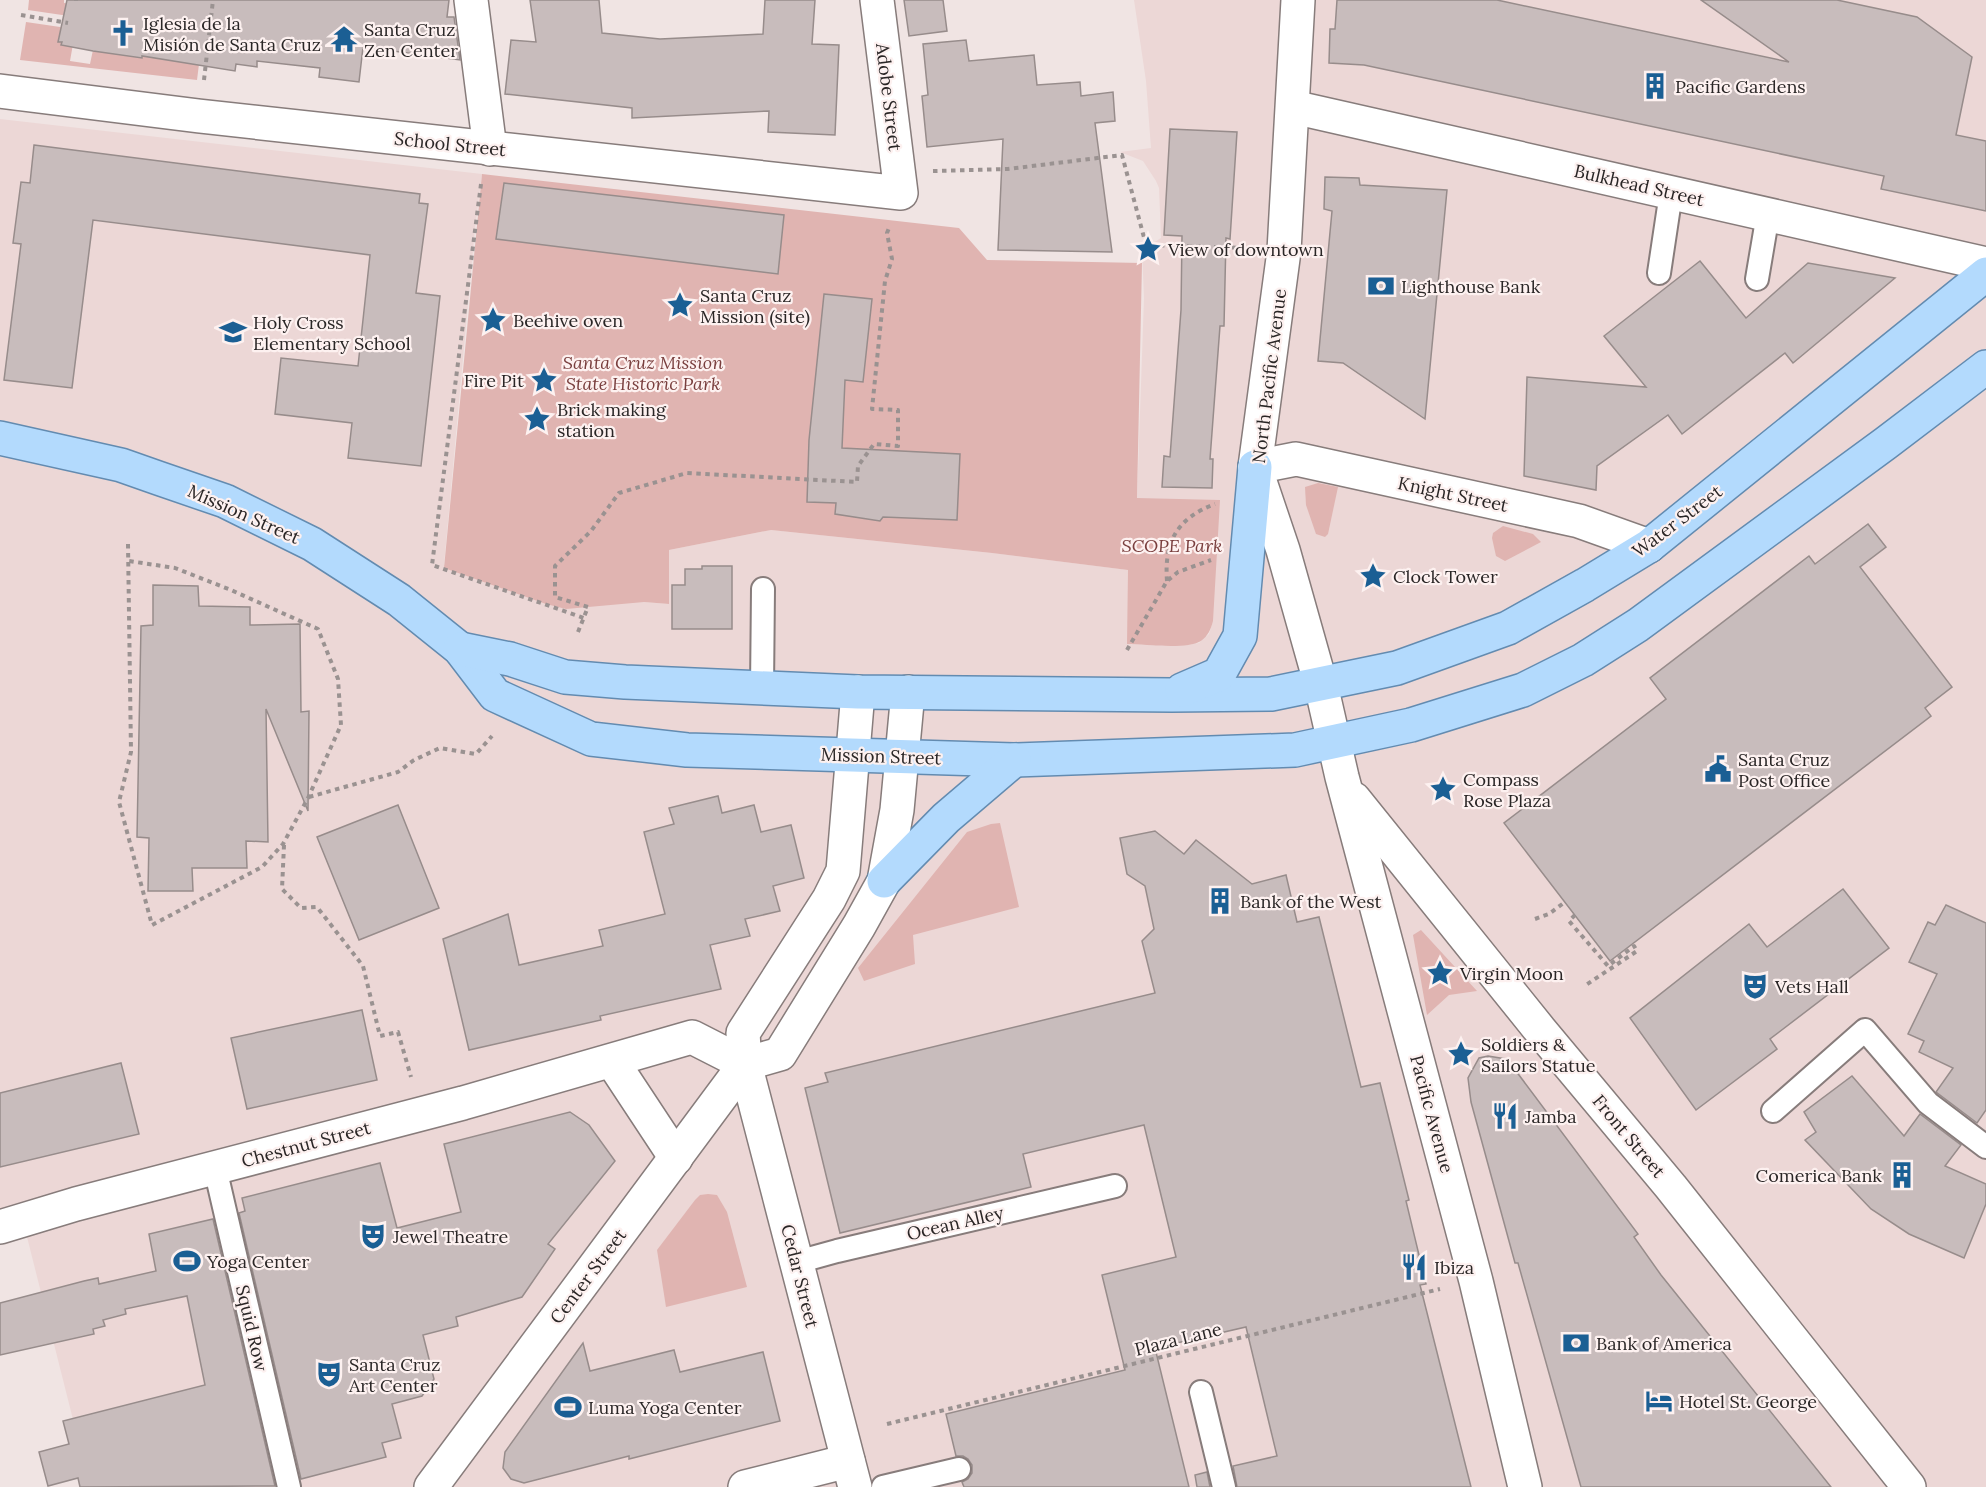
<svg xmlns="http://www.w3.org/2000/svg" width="1986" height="1487" font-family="Lora,serif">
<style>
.built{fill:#ecd7d6}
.green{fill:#e0b4b1}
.building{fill:#c8bcbc;stroke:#978c8b;stroke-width:1.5}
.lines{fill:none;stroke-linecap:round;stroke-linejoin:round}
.service-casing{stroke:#877c7b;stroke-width:26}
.minor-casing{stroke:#877c7b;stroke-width:36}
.tertiary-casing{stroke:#877c7b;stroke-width:36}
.secondary-casing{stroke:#877c7b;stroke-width:36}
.primary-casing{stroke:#638bb0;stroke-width:36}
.path{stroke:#9a9291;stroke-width:4;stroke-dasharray:4.5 4.5;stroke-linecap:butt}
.service{stroke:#fff;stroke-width:22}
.minor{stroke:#fff;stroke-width:33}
.tertiary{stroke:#fff;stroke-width:33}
.secondary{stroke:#fff;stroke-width:33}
.primary{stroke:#b3dafd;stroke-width:33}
.labels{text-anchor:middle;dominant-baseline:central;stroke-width:4.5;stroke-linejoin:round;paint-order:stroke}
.poi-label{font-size:18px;fill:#2a2626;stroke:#fdf1f0;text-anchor:start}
.street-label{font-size:18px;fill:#2a2626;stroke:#fdf1f0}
.park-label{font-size:18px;font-style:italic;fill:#793e3d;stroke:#fdf1f0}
</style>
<rect width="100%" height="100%" fill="#f0e4e3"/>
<polygon class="built" points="1134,0 1986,0 1986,1487 90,1487 23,1221 0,1223 0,119 482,174 475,228 444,565 644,602 669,604 669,550 771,530 992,553 1129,570 1128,644 1187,645 1199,643 1209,634 1213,621 1137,499 1144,298 1142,250 1161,238 1159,188 1156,181 1143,161 1120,152 1151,148 1146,81"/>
<g class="green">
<polygon points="29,0 64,0 64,3 71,4 69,16 28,10"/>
<polygon points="207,0 197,80 20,60 26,22 67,28 65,38 59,37 58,41 73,44 70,61 90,64 93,50"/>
<path d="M482 174 959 228 987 260 1142 263 1137 498 1220 500 1213 621C1211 629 1208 636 1201 641 1186 650 1145 644 1127 644L1128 570 992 553 771 530 669 550V604L644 602 566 609 546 604 444 568Z"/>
<polygon points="1318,483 1338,487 1328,534 1325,537 1316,534 1306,505 1305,487"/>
<polygon points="1503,526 1533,534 1541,542 1505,561 1496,556 1492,538 1493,533"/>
<polygon points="1000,823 1019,907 913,935 915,964 864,981 858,968 967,832 991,824"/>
<polygon points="1421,930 1477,991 1449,995 1427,1015 1413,935"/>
<polygon points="708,1194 717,1195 727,1212 747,1287 666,1307 657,1250 695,1200 700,1195"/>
</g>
<g class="building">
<polygon points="67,0 449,0 447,17 454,17 460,60 363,47 359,82 319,77 320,68 257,61 257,67 236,64 235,71 142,56 142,58 93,51 61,45 62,42 58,42"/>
<polygon points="530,0 599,0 602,33 660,39 763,34 765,0 815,0 812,44 839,45 835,135 768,132 769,111 632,118 632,108 505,94 511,40 536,42"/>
<polygon points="904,0 943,0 947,31 909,36"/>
<polygon points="1337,0 1497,0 1789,62 1701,0 1837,0 1917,17 1972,57 1956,135 1986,141 1986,211 1881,189 1884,176 1364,65 1329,63 1330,29 1335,29"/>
<polygon points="966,40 969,61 1034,55 1037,85 1080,82 1081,96 1113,92 1115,121 1095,123 1112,252 998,250 1003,139 927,147 922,96 928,95 923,44"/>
<polygon points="1170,129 1237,132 1230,239 1226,238 1224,326 1220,326 1210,459 1213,459 1212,488 1162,487 1164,456 1170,457 1181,310 1182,236 1164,235"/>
<polygon points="34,145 420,194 419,203 428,204 416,293 440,296 421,466 348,458 352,423 275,414 281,358 358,366 370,255 93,220 72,388 4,380 21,244 13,243 21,182 30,183"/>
<polygon points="1325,177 1359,178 1360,185 1447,190 1425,419 1343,363 1318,361 1332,211 1324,209"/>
<polygon points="504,183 784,215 778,274 496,239"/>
<polygon points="1700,261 1746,318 1808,263 1895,278 1793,363 1785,353 1682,434 1668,415 1597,466 1596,490 1524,476 1527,377 1646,387 1604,336"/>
<polygon points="824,294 872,299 863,382 845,380 842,448 960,454 957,520 883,517 880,521 835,514 836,503 807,502 809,440"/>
<polygon points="1868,524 1886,547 1860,567 1952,687 1925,708 1931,716 1610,961 1504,823 1666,699 1650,678 1809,556 1815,564"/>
<polygon points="702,566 732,566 732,629 672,629 672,585 685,585 685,569 702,569"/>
<polygon points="153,585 198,586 199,606 250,607 250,625 300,624 301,712 309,711 308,811 266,709 268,842 246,841 247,868 192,868 193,891 148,891 149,838 137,837 141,626 153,625"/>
<polygon points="718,796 722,813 754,805 761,832 791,825 804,878 773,886 780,911 745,919 750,936 710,945 721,989 600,1016 601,1020 469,1050 443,939 508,914 519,965 603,946 599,930 665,914 644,832 674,824 669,808"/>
<polygon points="398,805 439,908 359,940 317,837"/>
<polygon points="1155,831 1184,854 1196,840 1252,884 1286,875 1297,922 1319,917 1361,1087 1380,1083 1409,1200 1406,1201 1426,1284 1420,1285 1471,1487 1237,1487 1233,1466 1277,1456 1246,1327 1155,1348 1189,1487 964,1487 962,1482 968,1479 972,1473 972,1465 968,1459 963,1456 956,1456 946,1414 1125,1370 1102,1275 1176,1257 1144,1125 1023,1154 1031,1187 840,1233 805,1088 828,1082 825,1073 1155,993 1142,941 1154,929 1145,886 1127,874 1120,838"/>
<polygon points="1843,889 1889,948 1770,1039 1777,1049 1696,1110 1630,1018 1749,924 1767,947"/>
<polygon points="1946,905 1986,923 1986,1110 1977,1123 1936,1092 1953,1068 1919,1052 1924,1041 1908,1034 1937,974 1909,962 1928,922 1935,925"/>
<polygon points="362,1010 377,1080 247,1109 231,1038"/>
<polygon points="1488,1056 1506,1059 1510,1063 1638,1234 1634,1237 1661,1275 1831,1487 1581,1487 1518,1263 1515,1263 1471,1102 1468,1078 1479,1058"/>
<polygon points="121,1063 139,1134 0,1167 0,1093"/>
<polygon points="1852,1076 1904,1136 1920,1114 1961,1145 1945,1166 1986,1184 1986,1204 1964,1258 1909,1234 1871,1209 1805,1140 1816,1132 1804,1112"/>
<polygon points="570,1112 589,1125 615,1161 548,1244 555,1249 522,1297 456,1317 458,1326 423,1335 434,1379 422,1396 392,1404 401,1438 382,1443 386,1457 301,1479 239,1213 245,1211 242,1198 380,1163 397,1228 461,1212 444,1144"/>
<polygon points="213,1219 275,1486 80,1487 78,1478 48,1486 39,1452 69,1444 63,1421 205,1385 187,1296 125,1309 126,1314 103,1320 105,1326 93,1329 94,1334 0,1355 0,1303 84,1281 98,1278 99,1284 156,1271 149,1234"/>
<polygon points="583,1343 590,1371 674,1350 680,1372 763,1352 780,1421 629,1459 629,1456 524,1483 511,1479 503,1468 505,1452"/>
<polygon points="1207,1472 1210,1487 1197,1487 1195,1475"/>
</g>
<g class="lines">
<defs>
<g id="service">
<polyline points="1659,273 1671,193"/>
<polyline points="1757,279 1768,214"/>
<polyline points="762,688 763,589"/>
<polyline points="1773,1111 1865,1030 1928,1103 1986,1147"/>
<polyline points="215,1168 289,1487"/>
<polyline points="797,1262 837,1251 1115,1186"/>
<polyline points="1201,1392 1224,1487"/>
<polyline points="883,1487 959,1469"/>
</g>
<g id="minor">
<polyline points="471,0 490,149"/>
<polyline points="0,91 199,116 901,193 877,0"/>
<polyline points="1293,107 1986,264"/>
<polyline points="1255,467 1296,459 1579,521 1649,546"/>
<polyline points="612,1061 676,1158"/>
<polyline points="0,1227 76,1204 463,1103 692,1037 745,1064"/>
<polyline points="745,1487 848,1461"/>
</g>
<g id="tertiary">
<polyline points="1298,0 1284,251 1255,467 1283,550 1321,685 1342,777 1476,1281 1525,1487"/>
<polyline points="1354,799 1540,1030 1671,1187 1909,1487"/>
<polyline points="745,1064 855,1487"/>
</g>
<g id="secondary">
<polyline points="745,1064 743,1033 829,899 843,871 858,692"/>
<polyline points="431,1487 745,1064 780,1054 859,926 884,881 897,810 908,692"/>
</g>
<g id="primary">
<polyline points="0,438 121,465 158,478 225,501 312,544 399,600 460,649 495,695 591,739 687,750 1014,760 1295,750 1411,725 1523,690 1583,660 1638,625 1886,443 1986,367"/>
<polyline points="460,649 510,659 565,677 625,682 858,692 1172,695 1271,694 1397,668 1508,628 1585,585 1649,546 1986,274"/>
<polyline points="1182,690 1219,674 1240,636 1255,467"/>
<polyline points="884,881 946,818 1014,760"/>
</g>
</defs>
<use href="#service" class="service-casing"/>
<use href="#minor" class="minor-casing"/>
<use href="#tertiary" class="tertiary-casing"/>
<use href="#secondary" class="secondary-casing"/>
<use href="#primary" class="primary-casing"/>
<g class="path">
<polyline points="76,1 76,0"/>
<polyline points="21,15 68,23"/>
<polyline points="204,80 213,0"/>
<polyline points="933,171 1008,169 1122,155 1146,245 1248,248"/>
<polyline points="481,184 432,565 584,618"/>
<polyline points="128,544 131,752 119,802 152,925 262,867 283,844 308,798 341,725 338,679 318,629 231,590 175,568 129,561"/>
<path d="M1167 581C1164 542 1177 518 1215 504"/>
<polyline points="578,632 588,607 555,597 555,566 591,531 619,493 687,473 857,482 858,466 874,444 898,446 898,410 872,409 885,281 892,259 887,233 889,228"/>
<polyline points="1127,650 1167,581 1178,572 1211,560"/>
<polyline points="309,797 398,772 414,760 440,748 476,754 492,736"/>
<polyline points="284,845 282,889 301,908 317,907 363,966 380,1036 398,1032 411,1077"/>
<polyline points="1575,915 1569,921 1608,966 1634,946 1637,951 1586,985"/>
<polyline points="1535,919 1549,914 1565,902"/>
<polyline points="887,1424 1440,1289"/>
</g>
<use href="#service" class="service"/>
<use href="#minor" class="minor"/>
<use href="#tertiary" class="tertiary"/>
<use href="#secondary" class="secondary"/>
<use href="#primary" class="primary"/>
</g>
<defs>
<symbol id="church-bare" viewBox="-9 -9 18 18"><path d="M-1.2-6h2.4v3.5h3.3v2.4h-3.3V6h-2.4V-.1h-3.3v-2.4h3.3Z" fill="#1b5f94" stroke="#fdf1f0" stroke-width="2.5" paint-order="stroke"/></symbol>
<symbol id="temple-bare" viewBox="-9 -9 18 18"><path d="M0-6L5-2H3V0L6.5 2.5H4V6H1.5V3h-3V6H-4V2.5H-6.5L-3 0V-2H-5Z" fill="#1b5f94" stroke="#fdf1f0" stroke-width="2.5" paint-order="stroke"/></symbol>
<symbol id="building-bare" viewBox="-9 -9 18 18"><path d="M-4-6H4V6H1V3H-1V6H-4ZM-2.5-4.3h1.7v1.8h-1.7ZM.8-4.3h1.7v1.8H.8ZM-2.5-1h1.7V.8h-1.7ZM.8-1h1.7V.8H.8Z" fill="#1b5f94" stroke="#fdf1f0" stroke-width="2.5" paint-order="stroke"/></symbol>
<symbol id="sight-bare" viewBox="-9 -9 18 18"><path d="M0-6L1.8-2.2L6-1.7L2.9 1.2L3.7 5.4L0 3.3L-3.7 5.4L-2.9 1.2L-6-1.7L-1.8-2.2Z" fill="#1b5f94" stroke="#fdf1f0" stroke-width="2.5" paint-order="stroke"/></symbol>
<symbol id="bank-bare" viewBox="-9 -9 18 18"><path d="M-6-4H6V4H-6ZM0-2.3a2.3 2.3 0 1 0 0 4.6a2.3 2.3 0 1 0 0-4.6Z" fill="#1b5f94" stroke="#fdf1f0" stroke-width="2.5" paint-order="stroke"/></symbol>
<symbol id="school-bare" viewBox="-9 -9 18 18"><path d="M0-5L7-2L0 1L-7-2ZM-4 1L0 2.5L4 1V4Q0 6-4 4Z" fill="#1b5f94" stroke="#fdf1f0" stroke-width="2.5" paint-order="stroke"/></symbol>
<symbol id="civic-bare" viewBox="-9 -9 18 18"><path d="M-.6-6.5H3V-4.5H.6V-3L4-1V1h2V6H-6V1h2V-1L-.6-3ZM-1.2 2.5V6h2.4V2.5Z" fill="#1b5f94" stroke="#fdf1f0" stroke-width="2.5" paint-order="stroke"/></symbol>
<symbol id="theatre-bare" viewBox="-9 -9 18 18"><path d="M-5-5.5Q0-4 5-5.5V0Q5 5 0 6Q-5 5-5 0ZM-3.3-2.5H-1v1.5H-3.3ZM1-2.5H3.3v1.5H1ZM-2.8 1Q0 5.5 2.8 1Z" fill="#1b5f94" stroke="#fdf1f0" stroke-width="2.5" paint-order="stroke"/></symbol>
<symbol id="restaurant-bare" viewBox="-9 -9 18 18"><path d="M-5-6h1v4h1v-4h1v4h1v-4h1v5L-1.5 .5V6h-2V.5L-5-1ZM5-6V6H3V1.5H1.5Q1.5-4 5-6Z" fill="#1b5f94" stroke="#fdf1f0" stroke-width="2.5" paint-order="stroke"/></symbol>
<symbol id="stadium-bare" viewBox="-9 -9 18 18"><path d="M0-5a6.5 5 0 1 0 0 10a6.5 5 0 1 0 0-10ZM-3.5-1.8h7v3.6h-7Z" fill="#1b5f94" stroke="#fdf1f0" stroke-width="2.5" paint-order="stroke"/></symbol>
<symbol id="hotel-bare" viewBox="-9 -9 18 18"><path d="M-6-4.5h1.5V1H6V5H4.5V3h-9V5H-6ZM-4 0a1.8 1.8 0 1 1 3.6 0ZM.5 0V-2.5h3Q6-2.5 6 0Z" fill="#1b5f94" stroke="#fdf1f0" stroke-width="2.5" paint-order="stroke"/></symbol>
</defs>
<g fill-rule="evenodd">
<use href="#church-bare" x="104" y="14" width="38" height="38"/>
<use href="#temple-bare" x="325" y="20" width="38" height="38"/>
<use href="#building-bare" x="1636" y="67" width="38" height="38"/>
<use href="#sight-bare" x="1129" y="230" width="38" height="38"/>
<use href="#bank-bare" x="1362" y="267" width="38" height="38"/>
<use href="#sight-bare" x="661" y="286" width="38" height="38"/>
<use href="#sight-bare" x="474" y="301" width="38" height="38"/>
<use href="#school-bare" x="214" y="313" width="38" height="38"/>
<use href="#sight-bare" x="525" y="361" width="38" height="38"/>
<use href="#sight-bare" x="518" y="400" width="38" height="38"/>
<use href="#sight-bare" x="1354" y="557" width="38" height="38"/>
<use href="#civic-bare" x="1699" y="750" width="38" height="38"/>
<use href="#sight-bare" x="1424" y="770" width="38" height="38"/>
<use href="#building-bare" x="1201" y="882" width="38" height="38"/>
<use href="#sight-bare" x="1421" y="954" width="38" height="38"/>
<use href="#theatre-bare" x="1736" y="967" width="38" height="38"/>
<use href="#sight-bare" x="1442" y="1035" width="38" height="38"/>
<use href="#restaurant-bare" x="1486" y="1097" width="38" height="38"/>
<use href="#building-bare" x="1883" y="1156" width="38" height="38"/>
<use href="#theatre-bare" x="354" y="1217" width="38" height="38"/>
<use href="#stadium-bare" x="168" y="1242" width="38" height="38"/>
<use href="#restaurant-bare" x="1395" y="1248" width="38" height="38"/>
<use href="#bank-bare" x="1557" y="1324" width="38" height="38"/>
<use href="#theatre-bare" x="310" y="1355" width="38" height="38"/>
<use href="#hotel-bare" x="1640" y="1382" width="38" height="38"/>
<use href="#stadium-bare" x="549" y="1388" width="38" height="38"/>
</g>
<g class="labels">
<g class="poi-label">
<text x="143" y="23">Iglesia de la<tspan x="143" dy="21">Misión de Santa Cruz</tspan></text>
<text x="364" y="29">Santa Cruz<tspan x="364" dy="21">Zen Center</tspan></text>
<text x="1675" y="86">Pacific Gardens</text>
<text x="1168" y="249">View of downtown</text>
<text x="1401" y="286">Lighthouse Bank</text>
<text x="700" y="295">Santa Cruz<tspan x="700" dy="21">Mission (site)</tspan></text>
<text x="513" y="320">Beehive oven</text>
<text x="253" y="322">Holy Cross<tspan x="253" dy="21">Elementary School</tspan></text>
<text x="524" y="380" text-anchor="end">Fire Pit</text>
<text x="557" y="409">Brick making<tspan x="557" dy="21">station</tspan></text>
<text x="1393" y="576">Clock Tower</text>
<text x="1738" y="759">Santa Cruz<tspan x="1738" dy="21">Post Office</tspan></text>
<text x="1463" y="779">Compass<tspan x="1463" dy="21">Rose Plaza</tspan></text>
<text x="1240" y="901">Bank of the West</text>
<text x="1460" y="973">Virgin Moon</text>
<text x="1775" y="986">Vets Hall</text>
<text x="1481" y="1044">Soldiers &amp;<tspan x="1481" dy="21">Sailors Statue</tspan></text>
<text x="1525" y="1116">Jamba</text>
<text x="1882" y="1175" text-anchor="end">Comerica Bank</text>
<text x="393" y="1236">Jewel Theatre</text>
<text x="207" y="1261">Yoga Center</text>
<text x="1434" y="1267">Ibiza</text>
<text x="1596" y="1343">Bank of America</text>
<text x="349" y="1364">Santa Cruz<tspan x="349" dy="21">Art Center</tspan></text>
<text x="1679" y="1401">Hotel St. George</text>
<text x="588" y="1407">Luma Yoga Center</text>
</g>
<g class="street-label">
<text transform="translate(889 97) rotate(83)">Adobe Street</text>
<text transform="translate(450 144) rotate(6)">School Street</text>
<text transform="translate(1639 185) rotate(13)">Bulkhead Street</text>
<text transform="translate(1269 376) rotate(-83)">North Pacific Avenue</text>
<text transform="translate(1453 494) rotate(12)">Knight Street</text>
<text transform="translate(244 514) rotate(24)">Mission Street</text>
<text transform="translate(1677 521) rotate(-37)">Water Street</text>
<text transform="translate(881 756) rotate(2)">Mission Street</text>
<text transform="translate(1432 1114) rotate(75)">Pacific Avenue</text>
<text transform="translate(1629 1136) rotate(50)">Front Street</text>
<text transform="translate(306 1144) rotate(-15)">Chestnut Street</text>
<text transform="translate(955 1223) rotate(-13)">Ocean Alley</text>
<text transform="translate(588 1276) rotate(-53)">Center Street</text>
<text transform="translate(800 1276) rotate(76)">Cedar Street</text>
<text transform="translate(252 1328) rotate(77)">Squid Row</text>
<text transform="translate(1178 1339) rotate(-14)">Plaza Lane</text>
</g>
<g class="park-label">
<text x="643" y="362">Santa Cruz Mission<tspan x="643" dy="21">State Historic Park</tspan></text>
<text x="1172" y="545">SCOPE Park</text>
</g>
</g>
</svg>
